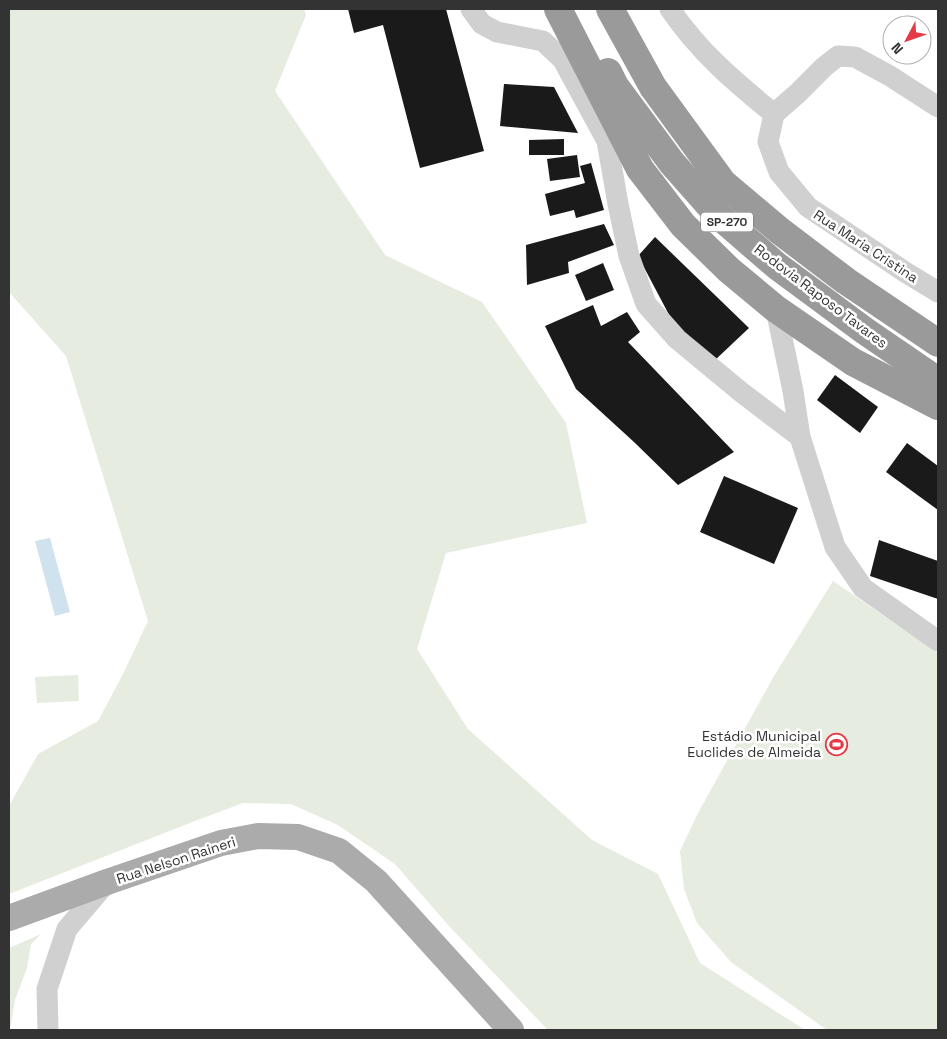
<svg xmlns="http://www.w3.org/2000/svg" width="947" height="1039" font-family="'Space Grotesk',sans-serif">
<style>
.green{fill:#e6ecdf}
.water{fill:#cfe2ee}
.building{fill:#1a1a1a}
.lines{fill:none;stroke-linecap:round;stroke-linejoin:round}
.minor{stroke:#d0d0d0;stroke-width:21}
.major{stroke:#ababab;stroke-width:26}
.highway{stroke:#9a9a9a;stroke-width:28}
.labels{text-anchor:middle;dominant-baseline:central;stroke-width:5;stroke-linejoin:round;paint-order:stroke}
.shield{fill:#fff;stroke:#707070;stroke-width:1}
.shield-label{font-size:12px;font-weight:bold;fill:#333}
.street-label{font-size:14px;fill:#333;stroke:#fff}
.poi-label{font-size:14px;fill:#333;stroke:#fff;text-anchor:end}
</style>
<rect width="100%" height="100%" fill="#fff"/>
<g class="green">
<polygon points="9,9 304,9 306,15 275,91 385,255 482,302 566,423 587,523 446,553 417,649 468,729 592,840 658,874 700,963 805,1030 548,1030 449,926 395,864 338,825 291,804 243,803 195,821 9,894 9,806 38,754 98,721 123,674 148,621 66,356 9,292"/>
<polygon points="833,581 938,653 938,1030 827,1030 731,962 697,923 684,889 680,851 698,813 774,676"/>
<polygon points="78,675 79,701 37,703 35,677"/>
<polygon points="41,934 31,944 27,968 15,1000 10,1030 9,1030 9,948"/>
</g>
<polygon class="water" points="50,538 70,612 55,616 35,541"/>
<g class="building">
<polygon points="348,9 446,9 484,151 420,168 383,25 354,33"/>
<polygon points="504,84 554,87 578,133 500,126"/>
<polygon points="564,139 564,155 529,155 529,140"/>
<polygon points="577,155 580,177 550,181 547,159"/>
<polygon points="591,163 604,210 576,218 574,210 550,216 545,194 585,183 580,166"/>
<polygon points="604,224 614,245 568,262 569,273 527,285 526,245"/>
<polygon points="655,237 749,328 714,361 676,328 638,256"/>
<polygon points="603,263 614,290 586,301 575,275"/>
<polygon points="593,305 601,326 627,312 640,332 628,342 734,452 678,485 634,442 576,389 545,326"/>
<polygon points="835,375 878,407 860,433 817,400"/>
<polygon points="907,443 938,466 938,510 886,472"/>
<polygon points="724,476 798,508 774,564 700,532"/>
<polygon points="879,540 938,561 938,599 870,576"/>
</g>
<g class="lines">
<g class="minor">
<polyline points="471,9 482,24 497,32 543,41 563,60 607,141 618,204 629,256 646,304 677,339 741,392 800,437 835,547 863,588 938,641"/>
<path d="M670 9C699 52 735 82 774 114"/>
<polyline points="774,114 768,142 779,172 808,207 905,272 938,292"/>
<polyline points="774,114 798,93 825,66 838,56 855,57 890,76 938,107"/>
<polyline points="776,309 793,391 800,437"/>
<polyline points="48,1030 47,989 67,929 107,882"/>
</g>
<polyline class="major" points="9,918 107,882 221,843 258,836 298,837 339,851 376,881 511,1030"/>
<g class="highway">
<polyline points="558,9 640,169 683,225 729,270 776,309 853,362 938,406"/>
<polyline points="610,9 653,87 723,183 780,231 846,281 938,343"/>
<polyline points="608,72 615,86 672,163 718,215 777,266 865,331 938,381"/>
</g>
</g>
<defs>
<symbol id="stadium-ring" viewBox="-11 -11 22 22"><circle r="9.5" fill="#fff" stroke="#e63946" stroke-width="1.5"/><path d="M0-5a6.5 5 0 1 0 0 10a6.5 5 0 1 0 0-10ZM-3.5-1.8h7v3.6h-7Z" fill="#e63946"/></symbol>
</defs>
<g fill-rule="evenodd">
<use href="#stadium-ring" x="824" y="732" width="25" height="25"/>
</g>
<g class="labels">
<rect class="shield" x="701" y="212.5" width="52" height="19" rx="4"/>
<g class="shield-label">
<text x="727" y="222">SP-270</text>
</g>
<g class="street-label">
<text transform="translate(866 246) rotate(33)">Rua Maria Cristina</text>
<text transform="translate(821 296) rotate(37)">Rodovia Raposo Tavares</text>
<text transform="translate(176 860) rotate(-18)">Rua Nelson Raineri</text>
</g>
<g class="poi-label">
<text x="821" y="736">Estádio Municipal<tspan x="821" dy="16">Euclides de Almeida</tspan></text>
</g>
</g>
<rect width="947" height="1039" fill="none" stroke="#333333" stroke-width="20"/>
<g transform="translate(907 40) rotate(229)"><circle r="24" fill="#ffffff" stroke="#adadad"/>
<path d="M0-4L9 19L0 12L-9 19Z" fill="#e63946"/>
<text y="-8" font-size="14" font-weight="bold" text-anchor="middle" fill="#333333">N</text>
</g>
</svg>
